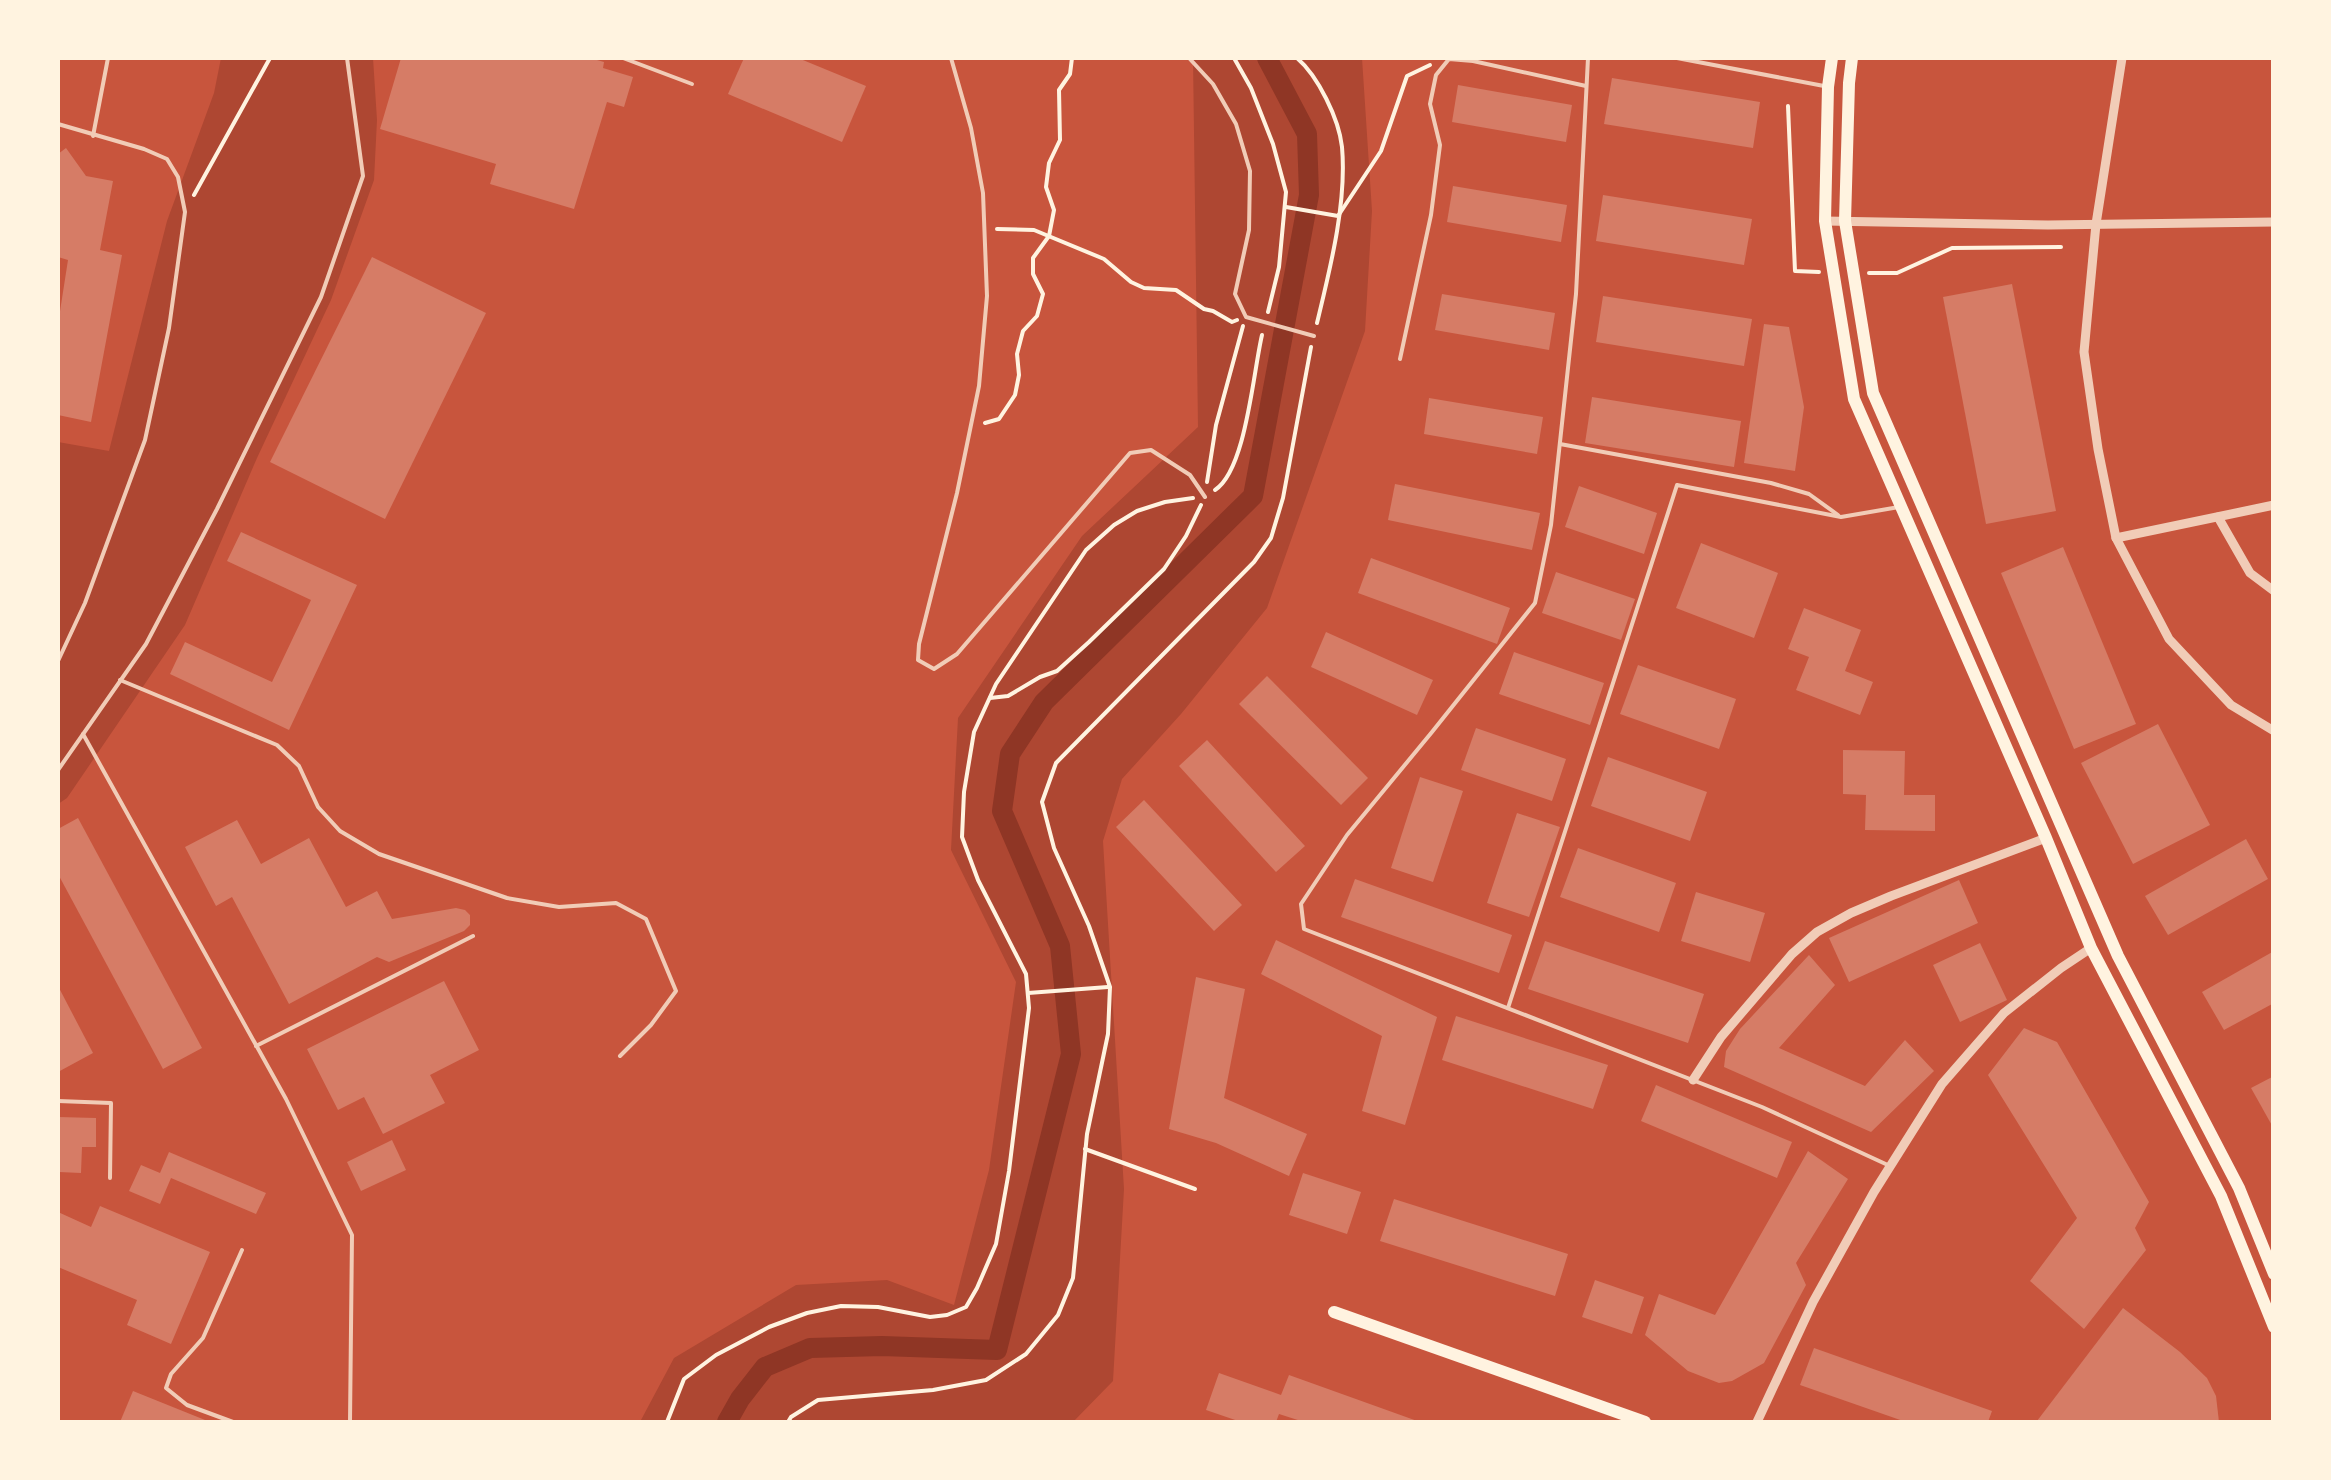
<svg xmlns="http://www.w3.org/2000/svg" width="2331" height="1480" font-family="Mulish,sans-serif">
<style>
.green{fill:#ae4732}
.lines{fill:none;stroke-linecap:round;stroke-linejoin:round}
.canal{stroke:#8f3625;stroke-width:20}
.building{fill:#d67c66}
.path{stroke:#fff3e0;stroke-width:4}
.service{stroke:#f1ccb7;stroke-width:4}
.minor{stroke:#f1ccb7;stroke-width:9}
.primary{stroke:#fff3e0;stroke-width:12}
</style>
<rect width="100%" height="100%" fill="#c8553d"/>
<g class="green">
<polygon points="221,58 373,58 377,120 374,180 331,300 257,458 185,625 67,798 58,804 58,442 109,451 167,221 214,93"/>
<polygon points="1193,58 1362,58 1372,211 1365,331 1267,608 1181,714 1122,779 1103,841 1124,1189 1113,1381 1073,1422 636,1422 641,1420 674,1358 796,1285 887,1280 954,1305 989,1170 1016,982 951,850 958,718 1082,536 1198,427"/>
</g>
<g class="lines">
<polyline class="canal" points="727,1422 740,1399 765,1367 810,1348 882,1346 997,1350 1071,1054 1060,946 1002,811 1010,754 1044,702 1253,496 1309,195 1307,134 1267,58"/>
</g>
<g class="building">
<polygon points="401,58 590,58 604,62 603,68 633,77 624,107 607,102 574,209 490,184 496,164 380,129"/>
<polygon points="744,58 798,58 866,86 842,142 728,94"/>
<polygon points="1612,78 1760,102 1753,148 1604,124"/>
<polygon points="1458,85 1572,105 1566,142 1452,122"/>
<polygon points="66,148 86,176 113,181 100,250 122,255 91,422 58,415 58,324 68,260 58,257 58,154"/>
<polygon points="1453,186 1567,205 1561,242 1447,222"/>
<polygon points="1603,195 1752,219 1744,265 1596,241"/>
<polygon points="372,257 486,313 385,519 270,462"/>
<polygon points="2012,284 2056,511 1986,524 1943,297"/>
<polygon points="1442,294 1555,313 1549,350 1435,330"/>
<polygon points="1603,296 1752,319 1744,366 1596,342"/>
<polygon points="1764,324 1789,327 1804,407 1795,471 1744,463"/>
<polygon points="1592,397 1741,421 1734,467 1585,443"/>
<polygon points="1429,398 1543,417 1537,454 1424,434"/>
<polygon points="1395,484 1540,513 1532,550 1388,520"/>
<polygon points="1579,486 1657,513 1644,554 1565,527"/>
<polygon points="241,532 357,585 289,730 170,674 185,642 272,682 311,600 227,561"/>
<polygon points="1701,543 1778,573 1754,638 1676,608"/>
<polygon points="2063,547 2136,724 2074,749 2001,573"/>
<polygon points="1371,558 1510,608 1497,644 1358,593"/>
<polygon points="1556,572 1635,599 1621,640 1542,613"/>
<polygon points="1804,608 1861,630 1845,671 1873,682 1860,715 1796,690 1809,657 1788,649"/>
<polygon points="1326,632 1433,680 1417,715 1311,667"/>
<polygon points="1514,652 1604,683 1590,725 1499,694"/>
<polygon points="1638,665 1736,699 1719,749 1620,714"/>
<polygon points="1267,676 1368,778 1341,805 1239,704"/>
<polygon points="2158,724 2210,825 2133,864 2081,763"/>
<polygon points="1476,728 1566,759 1552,801 1461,770"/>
<polygon points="1207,740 1305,846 1276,872 1179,766"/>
<polygon points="1843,750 1905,751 1904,795 1935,795 1935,831 1865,830 1866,795 1843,794"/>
<polygon points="1608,757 1707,792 1690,841 1591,806"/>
<polygon points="1420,777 1463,791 1433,882 1391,868"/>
<polygon points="1144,800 1242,905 1214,931 1116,827"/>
<polygon points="1517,813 1560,827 1529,917 1487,903"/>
<polygon points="78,818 202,1048 163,1069 58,874 58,829"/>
<polygon points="237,820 261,864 309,838 346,907 377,891 392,919 456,908 465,910 470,915 470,925 464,931 389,962 377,957 289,1004 232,897 216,906 185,847"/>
<polygon points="2246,839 2268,879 2168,935 2145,896"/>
<polygon points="1578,848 1676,883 1659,932 1560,897"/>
<polygon points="1355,879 1512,935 1499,973 1341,917"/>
<polygon points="1959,880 1978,923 1849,982 1829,938"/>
<polygon points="1696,892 1765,913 1750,962 1681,941"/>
<polygon points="1276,940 1437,1017 1405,1125 1362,1111 1382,1036 1261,974"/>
<polygon points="1545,941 1704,994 1688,1043 1528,989"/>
<polygon points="1980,943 2007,1000 1960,1022 1933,965"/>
<polygon points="2274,951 2274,1003 2224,1030 2202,992"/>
<polygon points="1809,955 1835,985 1779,1048 1865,1086 1905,1040 1934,1071 1871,1132 1724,1067 1726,1051 1740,1029"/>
<polygon points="1196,977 1245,989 1224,1098 1307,1134 1289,1176 1216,1143 1169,1129"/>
<polygon points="444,981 479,1050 430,1075 445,1103 383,1134 364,1097 338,1110 307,1049"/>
<polygon points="58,986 93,1053 58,1072"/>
<polygon points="1456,1016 1608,1065 1593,1109 1442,1060"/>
<polygon points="2024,1028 2057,1042 2149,1202 2135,1228 2146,1250 2084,1329 2030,1281 2077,1218 1988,1075"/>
<polygon points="2274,1076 2274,1129 2251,1088"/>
<polygon points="1656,1085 1792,1142 1777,1178 1641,1121"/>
<polygon points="58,1117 96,1118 96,1147 82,1147 81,1173 59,1172"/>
<polygon points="392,1140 406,1170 361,1191 347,1162"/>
<polygon points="1808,1151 1848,1179 1796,1263 1806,1285 1764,1363 1732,1381 1719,1383 1688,1371 1645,1335 1659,1294 1715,1315"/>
<polygon points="169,1152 266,1193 256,1214 171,1178 160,1204 129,1191 141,1165 160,1173"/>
<polygon points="1303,1173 1361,1192 1347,1234 1289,1215"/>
<polygon points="1394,1199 1568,1254 1555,1296 1380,1241"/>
<polygon points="100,1206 210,1252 171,1344 127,1325 137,1300 58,1267 58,1212 91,1227"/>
<polygon points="1595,1280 1644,1297 1632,1334 1582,1317"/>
<polygon points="2123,1308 2180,1352 2207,1378 2216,1396 2219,1422 2040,1422 2037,1421"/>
<polygon points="1814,1348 1992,1411 1988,1422 1906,1422 1800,1385"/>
<polygon points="1219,1373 1281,1395 1289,1375 1420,1422 1304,1422 1279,1414 1276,1422 1241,1422 1206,1410"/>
<polygon points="133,1391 210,1422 120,1422"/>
</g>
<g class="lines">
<g class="path">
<polyline points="1234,58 1251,88 1273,144 1286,192 1279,267 1268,312"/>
<path d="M1297 58C1318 76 1339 119 1342 147 1347 203 1330 269 1317 323"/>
<polyline points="1788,106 1795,271 1819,272"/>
<polyline points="194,195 270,58"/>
<polyline points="1286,207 1338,216 1381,151 1407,76 1430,65"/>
<polyline points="997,229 1034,230 1104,259 1131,282 1144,288 1176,290 1204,309 1213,311 1232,322 1237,320"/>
<polyline points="1869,273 1897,273 1952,248 2061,247"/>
<polyline points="985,423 999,419 1015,395 1019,375 1017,354 1023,331 1037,316 1043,294 1033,274 1033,258 1049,236 1054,210 1046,187 1049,163 1060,140 1059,90 1070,74 1072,58"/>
<polyline points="1207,482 1216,425 1243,326"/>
<path d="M1215 490C1246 470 1253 373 1262 335"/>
<polyline points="990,698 1008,696 1040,677 1057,671 1089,642 1164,569 1186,536 1201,505"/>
<polyline points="1028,993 1108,987"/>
<polyline points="1085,1149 1195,1189"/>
<polyline points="667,1422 684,1379 716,1355 769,1327 807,1313 841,1306 878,1307 930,1317 947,1315 966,1307 977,1288 996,1244 1009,1171 1029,1008 1026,974 978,880 962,837 964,792 974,732 996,684 1086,550 1114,525 1137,511 1165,502 1193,498"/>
<polyline points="788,1422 791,1417 818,1400 933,1390 986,1380 1026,1354 1058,1315 1073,1278 1087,1134 1108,1034 1110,987 1089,926 1054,848 1042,802 1056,763 1254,562 1271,538 1283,498 1311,347"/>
</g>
<g class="service">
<polyline points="623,58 692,84"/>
<polyline points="951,58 971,128 983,193 987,296 979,386 957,493 919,644 918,660 934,669 957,654 1130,453 1151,450 1190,475 1205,497"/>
<polyline points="1189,58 1213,84 1236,124 1250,171 1249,230 1235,294 1246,317 1314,336"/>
<polyline points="1588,58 1576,294 1551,525 1535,603 1432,732 1347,835 1301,904 1304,929 1762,1107 1890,1166"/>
<polyline points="1677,58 1824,86"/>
<polyline points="58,124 144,149 167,159 178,177 185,212 169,328 145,440 85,603 58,661"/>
<polyline points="93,136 108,58"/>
<polyline points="1400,359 1431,215 1440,145 1430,104 1436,75 1449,59 1473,61 1586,86"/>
<polyline points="1560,444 1771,483 1809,494 1838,515"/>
<polyline points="120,680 277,745 299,766 318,807 340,831 379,854 507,898 559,907 616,903 646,919 676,991 651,1025 620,1056"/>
<polyline points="83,734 286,1099 352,1235 350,1422"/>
<polyline points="58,770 146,644 217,509 321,297 363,176 347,58"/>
<polyline points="1508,1008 1677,485 1841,517 1899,507"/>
<polyline points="256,1046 473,936"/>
<polyline points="58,1101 111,1103 110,1178"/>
<polyline points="233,1422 187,1405 166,1388 171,1374 203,1338 242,1250"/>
</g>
<g class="minor">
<polyline points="2122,58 2096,224 2084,352 2098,449 2116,538 2169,639 2231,705 2274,731"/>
<polyline points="1825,221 2048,225 2274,222"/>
<polyline points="2218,517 2250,573 2274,591"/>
<polyline points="2116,538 2274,505"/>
<polyline points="1693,1080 1721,1037 1792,954 1817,932 1851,913 1891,896 2046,838"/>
<polyline points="1757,1422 1813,1302 1874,1192 1942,1084 2004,1013 2061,968 2091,948"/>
</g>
<g class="primary">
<polyline points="1832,58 1828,87 1825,221 1854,399 2046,838 2091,948 2221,1196 2274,1327"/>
<polyline points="1852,58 1849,83 1845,221 1873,393 2118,956 2239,1188 2274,1274"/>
<polyline points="1334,1312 1645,1422"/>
</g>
</g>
<rect width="2331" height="1480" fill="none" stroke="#fff3e0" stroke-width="120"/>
</svg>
